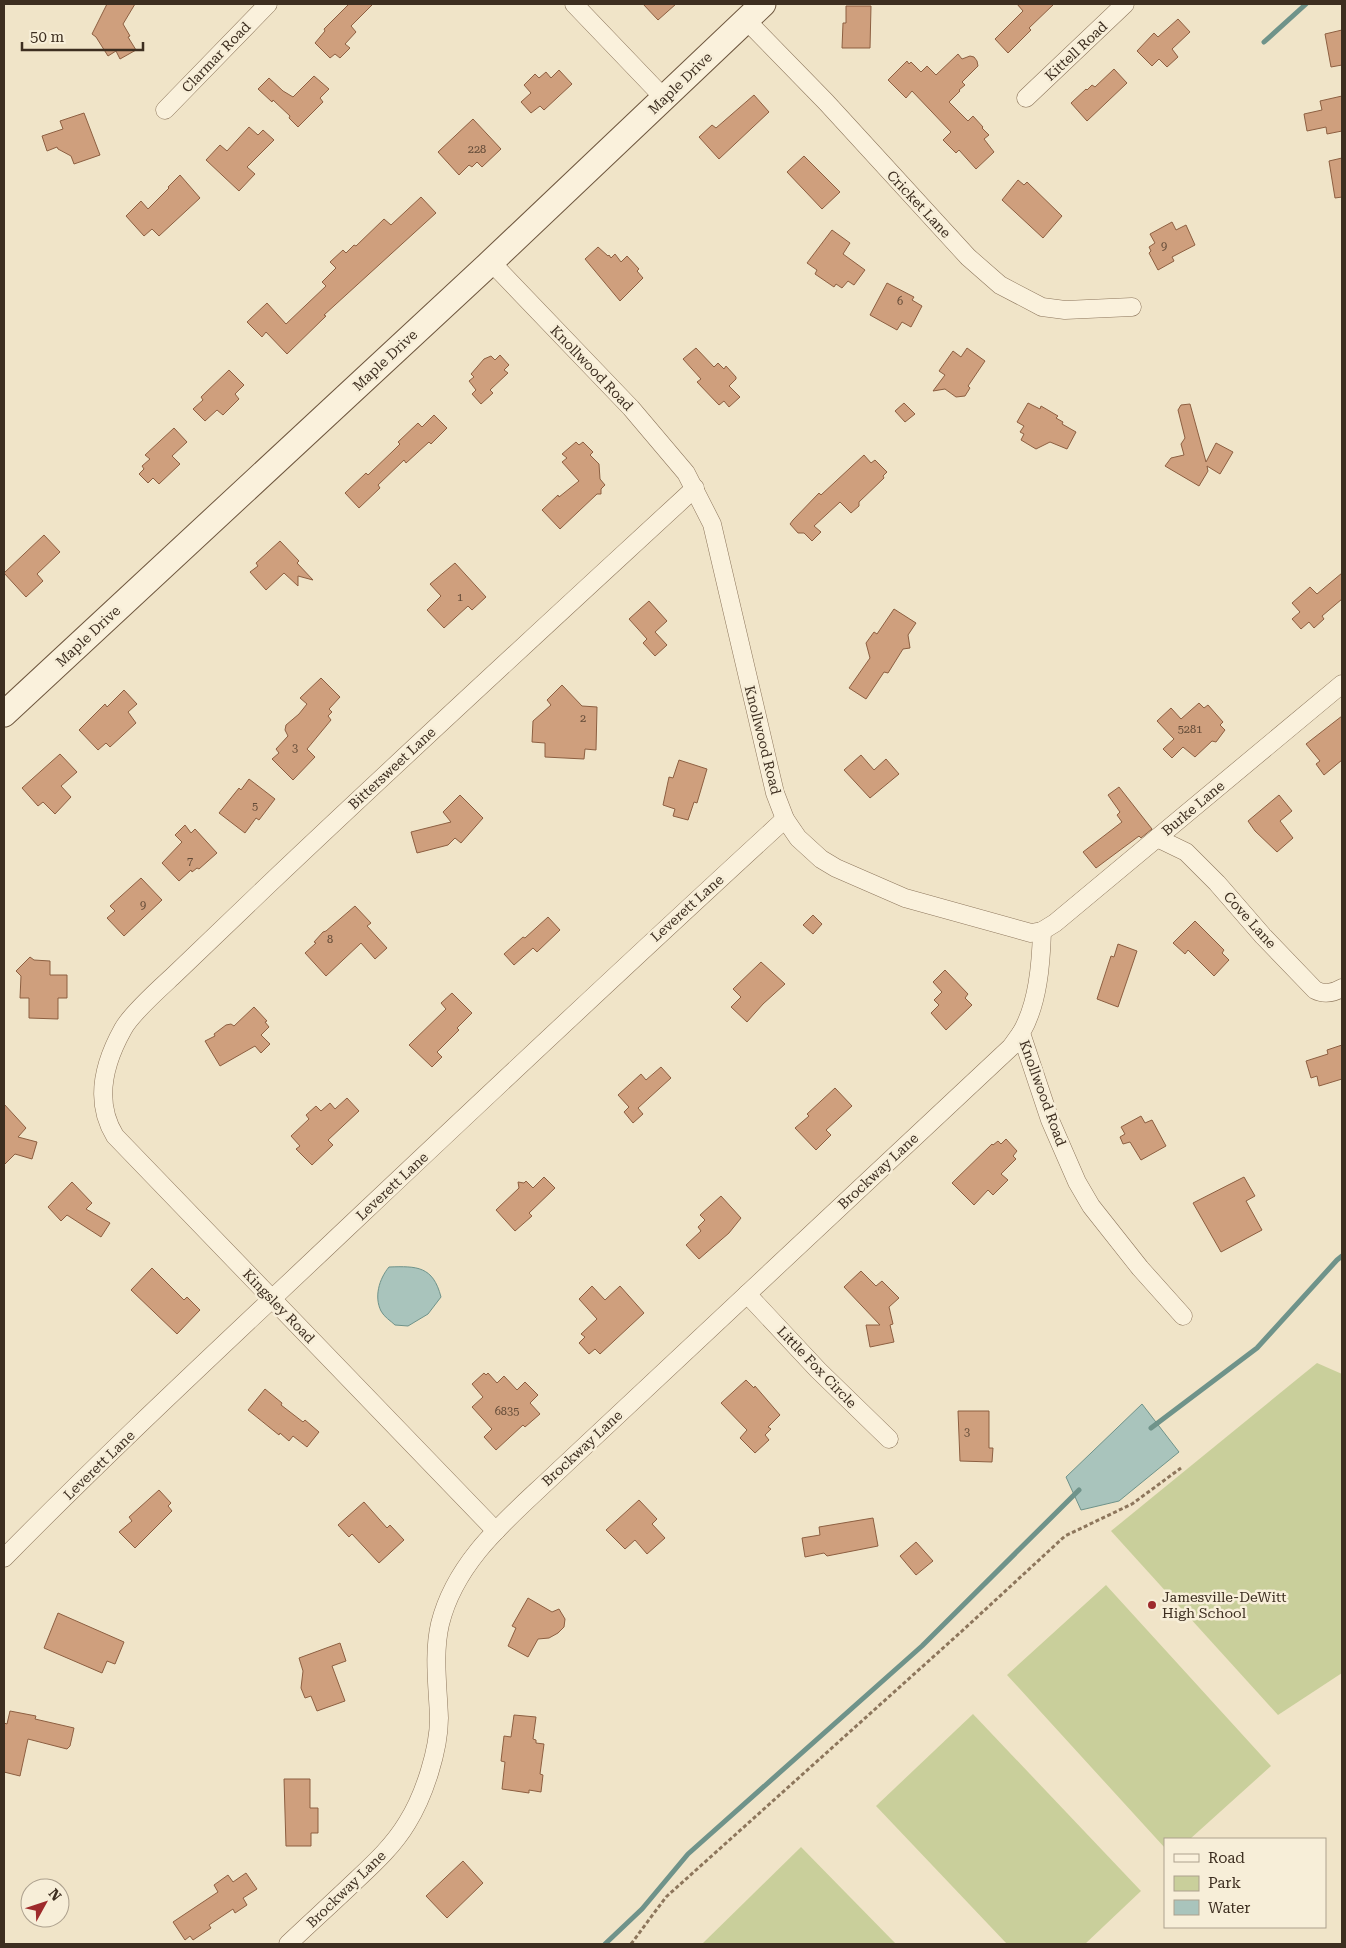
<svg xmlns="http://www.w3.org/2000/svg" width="1346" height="1948" font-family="'Roboto Serif',serif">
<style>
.green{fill:#c9cf9b}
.water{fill:#a9c4bc;stroke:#6f938a}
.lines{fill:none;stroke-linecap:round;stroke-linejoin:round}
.stream{stroke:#6f938a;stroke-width:5}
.building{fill:#cf9f7d;stroke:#8d5f41}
.street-casing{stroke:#8d765c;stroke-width:19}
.secondary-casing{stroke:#6f573f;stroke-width:27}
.path{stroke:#8d765c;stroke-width:3;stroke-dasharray:4 2.5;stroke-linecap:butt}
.street{stroke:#faf1dc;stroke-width:18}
.secondary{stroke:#faf1dc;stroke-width:25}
.poi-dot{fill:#9e2a2b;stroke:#f7eed8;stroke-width:2}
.labels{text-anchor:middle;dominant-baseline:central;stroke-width:5;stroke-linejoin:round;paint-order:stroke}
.number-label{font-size:11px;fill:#624a37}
.street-label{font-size:14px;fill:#3d2e20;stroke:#f7eed8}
.poi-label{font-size:14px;fill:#3d2e20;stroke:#f7eed8;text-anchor:start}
</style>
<rect width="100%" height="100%" fill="#f0e4c8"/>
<g class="green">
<polygon points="1317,1363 1342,1374 1342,1673 1278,1715 1111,1531"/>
<polygon points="1106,1585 1271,1766 1190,1839 1165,1839 1165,1848 1007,1675"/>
<polygon points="973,1714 1141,1891 1085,1944 1007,1944 876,1806"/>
<polygon points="801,1847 896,1944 702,1944"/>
</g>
<g class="water">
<path d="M389 1267C417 1266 433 1266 441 1297L428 1314 408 1326 395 1325C391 1321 384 1317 381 1311 374 1297 379 1279 389 1267Z"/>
<polygon points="1142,1404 1179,1452 1119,1501 1081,1510 1066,1477"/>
</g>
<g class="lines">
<g class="stream">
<polyline points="1264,42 1306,4"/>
<polyline points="1151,1428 1257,1348 1337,1260 1342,1256"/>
<polyline points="605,1944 642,1909 688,1854 922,1646 1079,1490"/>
</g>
</g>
<g class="building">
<polygon points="107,4 135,4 123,24 130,36 128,37 136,50 120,59 116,51 108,56 96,37 92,34"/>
<polygon points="349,4 373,4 351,26 356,32 345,44 350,48 340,58 335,54 330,58 315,43 325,31 324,29"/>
<polygon points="643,4 676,4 658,20"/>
<polygon points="1017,4 1054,4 1029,28 1031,30 1008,53 995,39 1023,11"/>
<polygon points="846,6 871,6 870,48 842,48 843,23 846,23"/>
<polygon points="1178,19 1190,32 1172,49 1178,57 1167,67 1159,59 1152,66 1137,51 1154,33 1158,37"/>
<polygon points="1342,30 1342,65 1331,67 1325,34"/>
<polygon points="958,54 962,59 970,56 974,57 977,61 978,66 962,82 965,85 959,90 960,91 949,102 968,121 973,116 983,127 982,128 989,135 984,139 994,152 976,169 959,150 956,153 943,140 951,132 912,91 906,98 888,80 907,61 909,64 911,62 921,72 927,66 936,75"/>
<polygon points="1114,69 1127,83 1087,121 1071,103 1086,89 1087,90 1092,85 1095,87"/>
<polygon points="559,70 572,84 544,110 540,106 531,113 521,102 531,93 524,85 535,74 539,78 546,72 551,78"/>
<polygon points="314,76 329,89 320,98 323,102 298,127 289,118 290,116 273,100 272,102 258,89 269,78 283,91 293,97"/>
<polygon points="754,95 769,112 719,159 699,137 712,125 716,128"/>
<polygon points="1342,96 1342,131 1327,134 1326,127 1307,131 1304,114 1322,110 1320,101"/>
<polygon points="84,113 100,155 74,164 71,156 58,149 57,147 47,151 42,136 63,129 60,121"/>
<polygon points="473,119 501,149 482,167 477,162 472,167 469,165 459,175 438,152"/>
<polygon points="249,127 258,135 263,130 274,140 247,167 255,174 239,191 206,160 220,145 227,151"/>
<polygon points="804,156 840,192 822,209 787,172"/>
<polygon points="1342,158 1342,197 1335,198 1329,161"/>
<polygon points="180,175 200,198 159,236 152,229 144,236 126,216 141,201 148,209 169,188 168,187"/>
<polygon points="1018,180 1024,185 1027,182 1062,216 1043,238 1002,200"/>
<polygon points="421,197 436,213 324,315 326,316 287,354 266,332 262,337 247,322 267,303 286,324 326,286 322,282 336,268 330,262 343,250 346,253 354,245 356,246 384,219 391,225"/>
<polygon points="1172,222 1176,230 1186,225 1195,245 1172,257 1174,261 1158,270 1149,253 1151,251 1149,247 1155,243 1150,234"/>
<polygon points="832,230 850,243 843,254 865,270 854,285 848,281 842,288 836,284 834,287 815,274 817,270 807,263"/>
<polygon points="598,247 608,256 609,255 611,258 615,254 621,262 627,256 639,269 637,271 643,278 620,301 585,259"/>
<polygon points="887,283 914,297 912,300 922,306 911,327 902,322 897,330 870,315"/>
<polygon points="696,348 714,367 718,363 724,369 726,366 736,377 736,379 729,386 740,397 729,407 724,401 719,405 697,382 701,379 683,359"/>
<polygon points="967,348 985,361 968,386 970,388 965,396 956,397 945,389 933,391 945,375 939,371 953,351 961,357"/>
<polygon points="500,355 509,365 504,370 508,373 490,390 493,393 481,404 472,394 476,390 469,381 474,377 471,374 484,359 491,356 495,360"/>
<polygon points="229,370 244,385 235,394 239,399 223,415 217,410 205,421 193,409 203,400 201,397"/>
<polygon points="904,403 915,414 905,422 895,411"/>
<polygon points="1028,403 1040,409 1041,406 1058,416 1056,418 1063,422 1062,424 1076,432 1067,449 1050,442 1036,449 1021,440 1024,434 1020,432 1024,426 1017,422"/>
<polygon points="1190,404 1206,462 1216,443 1233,452 1220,474 1207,466 1208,471 1199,486 1165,466 1171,458 1184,455 1181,444 1185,438 1178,410 1181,405"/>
<polygon points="434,415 447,428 431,444 429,442 406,463 404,460 378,485 380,488 359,508 345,493 366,473 368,475 394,450 400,444 398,442 418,423 422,427"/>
<polygon points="174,428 187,442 172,456 180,464 159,484 153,478 148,483 139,474 144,469 142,466 150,459 145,455"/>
<polygon points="576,442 579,445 583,442 593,452 590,455 599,464 600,479 605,485 601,489 601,494 597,494 560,529 542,510 558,495 559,497 579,481 562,462 567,458 562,454"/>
<polygon points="864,455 871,463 875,460 887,472 883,476 884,478 859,502 859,506 851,513 840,502 814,526 821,532 812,541 804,533 798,533 790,524 793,520 819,493 821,495"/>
<polygon points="44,535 60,552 37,574 43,581 26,597 4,573"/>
<polygon points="280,541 299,561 297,563 313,580 298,576 298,586 284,573 266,590 250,572 258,566 256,563"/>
<polygon points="455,563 486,597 472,610 468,606 444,628 427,610 441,596 430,584"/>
<polygon points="1342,573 1342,599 1322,616 1324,619 1314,628 1309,622 1301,629 1292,619 1300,612 1292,603 1310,587 1317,594"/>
<polygon points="649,601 667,621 655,632 667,645 655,656 643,643 647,639 629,619"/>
<polygon points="894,609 916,623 908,635 910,648 903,649 888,673 884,672 866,699 849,688 870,658 866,643 874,632 877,634"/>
<polygon points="321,678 340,697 329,709 332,712 328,716 331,720 307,749 315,757 293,780 272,759 279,753 276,749 288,736 285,730 286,725 299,714 307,704 300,698"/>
<polygon points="562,685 582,706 597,707 596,750 585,749 584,759 545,757 545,743 532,742 533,721 551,705 547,700"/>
<polygon points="124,690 137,704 128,712 136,723 110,747 106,743 98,750 79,730 105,704 107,707"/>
<polygon points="1199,703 1204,708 1208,705 1223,722 1220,725 1225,730 1216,742 1212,741 1195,757 1183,747 1172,758 1163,749 1174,739 1157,721 1171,708 1181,719"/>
<polygon points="1342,716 1342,760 1324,775 1316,764 1320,761 1306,744"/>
<polygon points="60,754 77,772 61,786 71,797 55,814 43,802 38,806 22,788"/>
<polygon points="861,755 874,770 886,759 899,774 870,798 844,770"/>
<polygon points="679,760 707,769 697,803 694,802 688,820 673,816 675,809 663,805 669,777 673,778"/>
<polygon points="249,779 275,799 259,820 256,818 245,833 219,813 239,788 241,790"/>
<polygon points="1119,787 1152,829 1141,838 1139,836 1096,868 1083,852 1122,822 1117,815 1120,812 1108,795"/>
<polygon points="460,795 483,818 461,843 455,838 448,845 417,853 411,832 451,822 443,812"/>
<polygon points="1279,795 1292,811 1280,821 1293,838 1277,852 1255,831 1248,821"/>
<polygon points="185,825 191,833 195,829 217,853 199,869 197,868 192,872 191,870 179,881 162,863 182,842 175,835"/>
<polygon points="141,878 162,900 124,936 107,918 115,911 110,906"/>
<polygon points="355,906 371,923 367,926 387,948 375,959 361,943 326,976 305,953 316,943 314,942 323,932 326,931"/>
<polygon points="813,915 822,924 813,934 803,925"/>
<polygon points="548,917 560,930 537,952 533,948 514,965 504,954 523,937 525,938"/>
<polygon points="1195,921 1224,950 1222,953 1229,960 1214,976 1188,950 1185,954 1173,943"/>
<polygon points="1118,944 1137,951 1118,1007 1097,999 1111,956 1114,957"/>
<polygon points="30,957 34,960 50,961 50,975 67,975 67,998 58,998 58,1019 29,1018 29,998 20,998 21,976 16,971"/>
<polygon points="761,962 785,984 763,1004 747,1022 731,1007 741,997 733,989"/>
<polygon points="945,970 968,994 965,998 972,1005 946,1030 931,1013 939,1005 934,1000 942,992 933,982"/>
<polygon points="452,993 472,1013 457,1028 459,1030 437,1052 442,1057 432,1067 409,1045 446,1009 441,1003"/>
<polygon points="254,1007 267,1021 265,1022 269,1027 261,1035 270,1044 261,1053 255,1046 220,1066 205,1041 215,1036 214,1034 226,1025 231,1024 234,1026"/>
<polygon points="1342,1045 1342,1079 1319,1086 1317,1076 1311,1078 1306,1061 1328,1054 1327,1050"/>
<polygon points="661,1067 671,1078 638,1108 643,1114 633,1123 624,1112 629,1107 618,1095 641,1074 646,1080"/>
<polygon points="835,1088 852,1106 826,1130 831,1135 816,1150 795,1128 809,1116 807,1114"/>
<polygon points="347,1098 359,1111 328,1140 333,1145 312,1165 296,1149 300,1146 291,1136 309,1119 306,1115 316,1106 321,1111 330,1103 335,1109"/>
<polygon points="4,1104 26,1128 18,1137 37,1142 32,1159 15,1154 4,1165"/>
<polygon points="1141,1116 1145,1123 1152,1120 1166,1146 1141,1160 1130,1142 1123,1144 1120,1137 1125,1134 1121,1127"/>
<polygon points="1006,1139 1017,1151 1013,1156 1016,1159 1001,1174 1008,1180 993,1195 988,1190 974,1205 952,1183 992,1144 993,1145 998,1141 1001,1144"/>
<polygon points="544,1177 555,1188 529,1213 532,1216 515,1231 496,1210 519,1188 518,1182 524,1183 526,1181 533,1188"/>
<polygon points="1244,1177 1255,1196 1246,1201 1262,1230 1221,1252 1193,1203"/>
<polygon points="72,1182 92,1203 86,1209 110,1223 101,1237 67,1215 61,1221 48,1207"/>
<polygon points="721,1196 741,1218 729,1233 699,1259 686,1245 701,1231 698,1227 705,1220 700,1215"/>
<polygon points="152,1268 184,1300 187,1297 200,1310 177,1334 131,1290"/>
<polygon points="861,1271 876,1286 882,1281 899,1298 889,1307 893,1324 890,1325 894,1342 870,1347 866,1325 880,1325 844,1287"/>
<polygon points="592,1286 605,1300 620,1286 644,1313 600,1354 595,1349 589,1354 579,1343 585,1337 581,1334 597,1319 579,1299"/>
<polygon points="484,1373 486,1375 488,1373 497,1383 504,1376 517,1390 525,1382 538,1395 530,1403 540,1414 525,1427 523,1425 496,1450 484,1437 492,1429 472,1407 483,1397 472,1384"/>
<polygon points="746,1380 754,1388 755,1386 780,1415 768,1427 771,1429 765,1435 769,1440 755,1453 740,1438 747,1430 721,1403"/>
<polygon points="265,1389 282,1403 281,1405 303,1422 305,1420 319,1432 307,1447 293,1436 289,1441 280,1433 279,1435 248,1410"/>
<polygon points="958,1411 989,1411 989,1448 993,1448 992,1462 960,1461"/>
<polygon points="159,1490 171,1503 168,1506 172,1511 135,1548 119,1532 132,1521 129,1517"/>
<polygon points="639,1500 657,1519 652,1524 665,1538 647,1554 635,1540 625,1549 606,1530"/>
<polygon points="364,1502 387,1528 390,1525 404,1540 379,1563 352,1534 349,1537 338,1525"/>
<polygon points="873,1518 878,1546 827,1556 824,1553 805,1557 802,1538 820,1535 819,1527"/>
<polygon points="916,1542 933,1561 916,1575 900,1556"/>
<polygon points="528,1598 552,1612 559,1609 565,1619 564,1627 558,1633 549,1638 538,1639 528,1657 508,1646 516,1628 512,1626"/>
<polygon points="58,1613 124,1642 115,1664 107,1661 102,1673 44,1648"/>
<polygon points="340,1643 346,1661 332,1666 345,1701 317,1711 311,1696 305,1698 301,1688 303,1671 299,1658"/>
<polygon points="10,1711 36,1716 35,1719 74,1728 70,1746 67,1749 28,1739 20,1776 4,1772 4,1723 7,1724"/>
<polygon points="514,1715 536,1717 533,1739 536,1740 536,1743 544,1744 540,1774 543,1775 541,1792 529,1790 529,1793 502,1789 505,1762 501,1761 504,1736 511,1737"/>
<polygon points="284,1779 310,1779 310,1808 318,1808 318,1833 311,1833 311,1846 286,1846"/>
<polygon points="463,1861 483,1883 447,1918 426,1896"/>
<polygon points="246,1873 257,1889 243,1898 247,1905 235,1913 233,1909 209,1925 211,1928 193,1940 190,1936 185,1940 173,1922 218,1892 214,1885 228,1875 233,1882"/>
</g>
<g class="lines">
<defs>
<g id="street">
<polyline points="574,4 664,98"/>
<polyline points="746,20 826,102 968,257 1000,285 1042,307 1065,310 1132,307"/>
<polyline points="1026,98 1125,4"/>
<polyline points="165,110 268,4"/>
<polyline points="491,262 631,408 686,473 712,524 775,793 785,819 798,838 821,859 836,868 905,898 1031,933 1042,931 1055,923 1342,684"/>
<path d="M1157 838 1186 852 1217 883 1263 936 1315 990C1325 995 1333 993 1342 988"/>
<path d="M1042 931C1041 964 1038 1004 1021 1033L1050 1120 1077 1182 1091 1206 1140 1268 1183 1316"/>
<polyline points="747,1294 818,1370 889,1439"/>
<path d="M496 1531 115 1136C94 1102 104 1063 123 1029 131 1014 159 989 172 977 204 946 236 916 267 886 408 752 552 620 695 488"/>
<path d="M4 1558C115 1445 232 1337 347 1228 492 1091 638 954 785 819"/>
<path d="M288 1944C308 1925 329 1906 349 1887 370 1867 392 1848 407 1823 424 1796 439 1750 439 1718 438 1688 433 1654 440 1624 456 1559 510 1517 556 1473L1011 1047 1021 1033"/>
</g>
<polyline id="secondary" points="4,714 491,262 763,4"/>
</defs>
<use href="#street" class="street-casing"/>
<use href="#secondary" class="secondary-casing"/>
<polyline class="path" points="631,1944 666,1897 962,1631 1065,1536 1132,1504 1181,1468"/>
<use href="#street" class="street"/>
<use href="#secondary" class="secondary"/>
</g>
<circle class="poi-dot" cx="1152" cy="1605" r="5"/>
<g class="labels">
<g class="number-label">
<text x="477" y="149">228</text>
<text x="1164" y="246">9</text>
<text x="900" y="301">6</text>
<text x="460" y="597">1</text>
<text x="583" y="718">2</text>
<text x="1190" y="729">5281</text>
<text x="295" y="748">3</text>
<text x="255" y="806">5</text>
<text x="190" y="861">7</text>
<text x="143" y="905">9</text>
<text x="330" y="939">8</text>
<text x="507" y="1411">6835</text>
<text x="967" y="1432">3</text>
</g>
<g class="street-label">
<text transform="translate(1076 51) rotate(-43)">Kittell Road</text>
<text transform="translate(216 57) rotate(-46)">Clarmar Road</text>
<text transform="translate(680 83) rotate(-44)">Maple Drive</text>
<text transform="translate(919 204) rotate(47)">Cricket Lane</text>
<text transform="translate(385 360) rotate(-43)">Maple Drive</text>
<text transform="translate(592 368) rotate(46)">Knollwood Road</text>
<text transform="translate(88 636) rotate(-43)">Maple Drive</text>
<text transform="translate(763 740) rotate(76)">Knollwood Road</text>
<text transform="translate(392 768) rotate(-43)">Bittersweet Lane</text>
<text transform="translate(1193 808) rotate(-40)">Burke Lane</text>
<text transform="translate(687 908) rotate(-42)">Leverett Lane</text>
<text transform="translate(1250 920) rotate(48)">Cove Lane</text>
<text transform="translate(1043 1093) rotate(70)">Knollwood Road</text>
<text transform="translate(878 1171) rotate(-43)">Brockway Lane</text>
<text transform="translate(392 1186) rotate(-43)">Leverett Lane</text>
<text transform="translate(279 1306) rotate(46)">Kingsley Road</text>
<text transform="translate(817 1367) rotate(46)">Little Fox Circle</text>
<text transform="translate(582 1448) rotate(-43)">Brockway Lane</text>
<text transform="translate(99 1465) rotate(-44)">Leverett Lane</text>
<text transform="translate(346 1889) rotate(-44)">Brockway Lane</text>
</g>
<g class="poi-label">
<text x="1162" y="1597">Jamesville-DeWitt<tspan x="1162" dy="16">High School</tspan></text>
</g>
</g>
<rect width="1346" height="1948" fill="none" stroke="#3d2e20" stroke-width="10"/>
<rect x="1164" y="1838" width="162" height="90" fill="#f7eed8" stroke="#ada18e"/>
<rect x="1174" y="1854" width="25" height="8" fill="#faf1dc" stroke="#ada18e"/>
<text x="1208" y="1863" font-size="15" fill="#3d2e20">Road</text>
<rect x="1174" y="1876" width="25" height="15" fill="#c9cf9b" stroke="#ada18e"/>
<text x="1208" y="1888" font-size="15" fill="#3d2e20">Park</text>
<rect x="1174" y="1900" width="25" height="15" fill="#a9c4bc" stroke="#ada18e"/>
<text x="1208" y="1913" font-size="15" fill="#3d2e20">Water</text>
<g transform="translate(45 1903) rotate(50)"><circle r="24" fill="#f7eed8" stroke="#ada18e"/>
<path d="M0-4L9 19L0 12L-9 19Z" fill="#9e2a2b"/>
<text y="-8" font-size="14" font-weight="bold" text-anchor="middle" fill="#3d2e20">N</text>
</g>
<path d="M22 42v8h121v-8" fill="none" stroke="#3d2e20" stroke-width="2.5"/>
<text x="30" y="42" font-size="15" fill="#3d2e20" stroke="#f7eed8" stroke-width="4" paint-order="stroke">50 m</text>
</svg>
